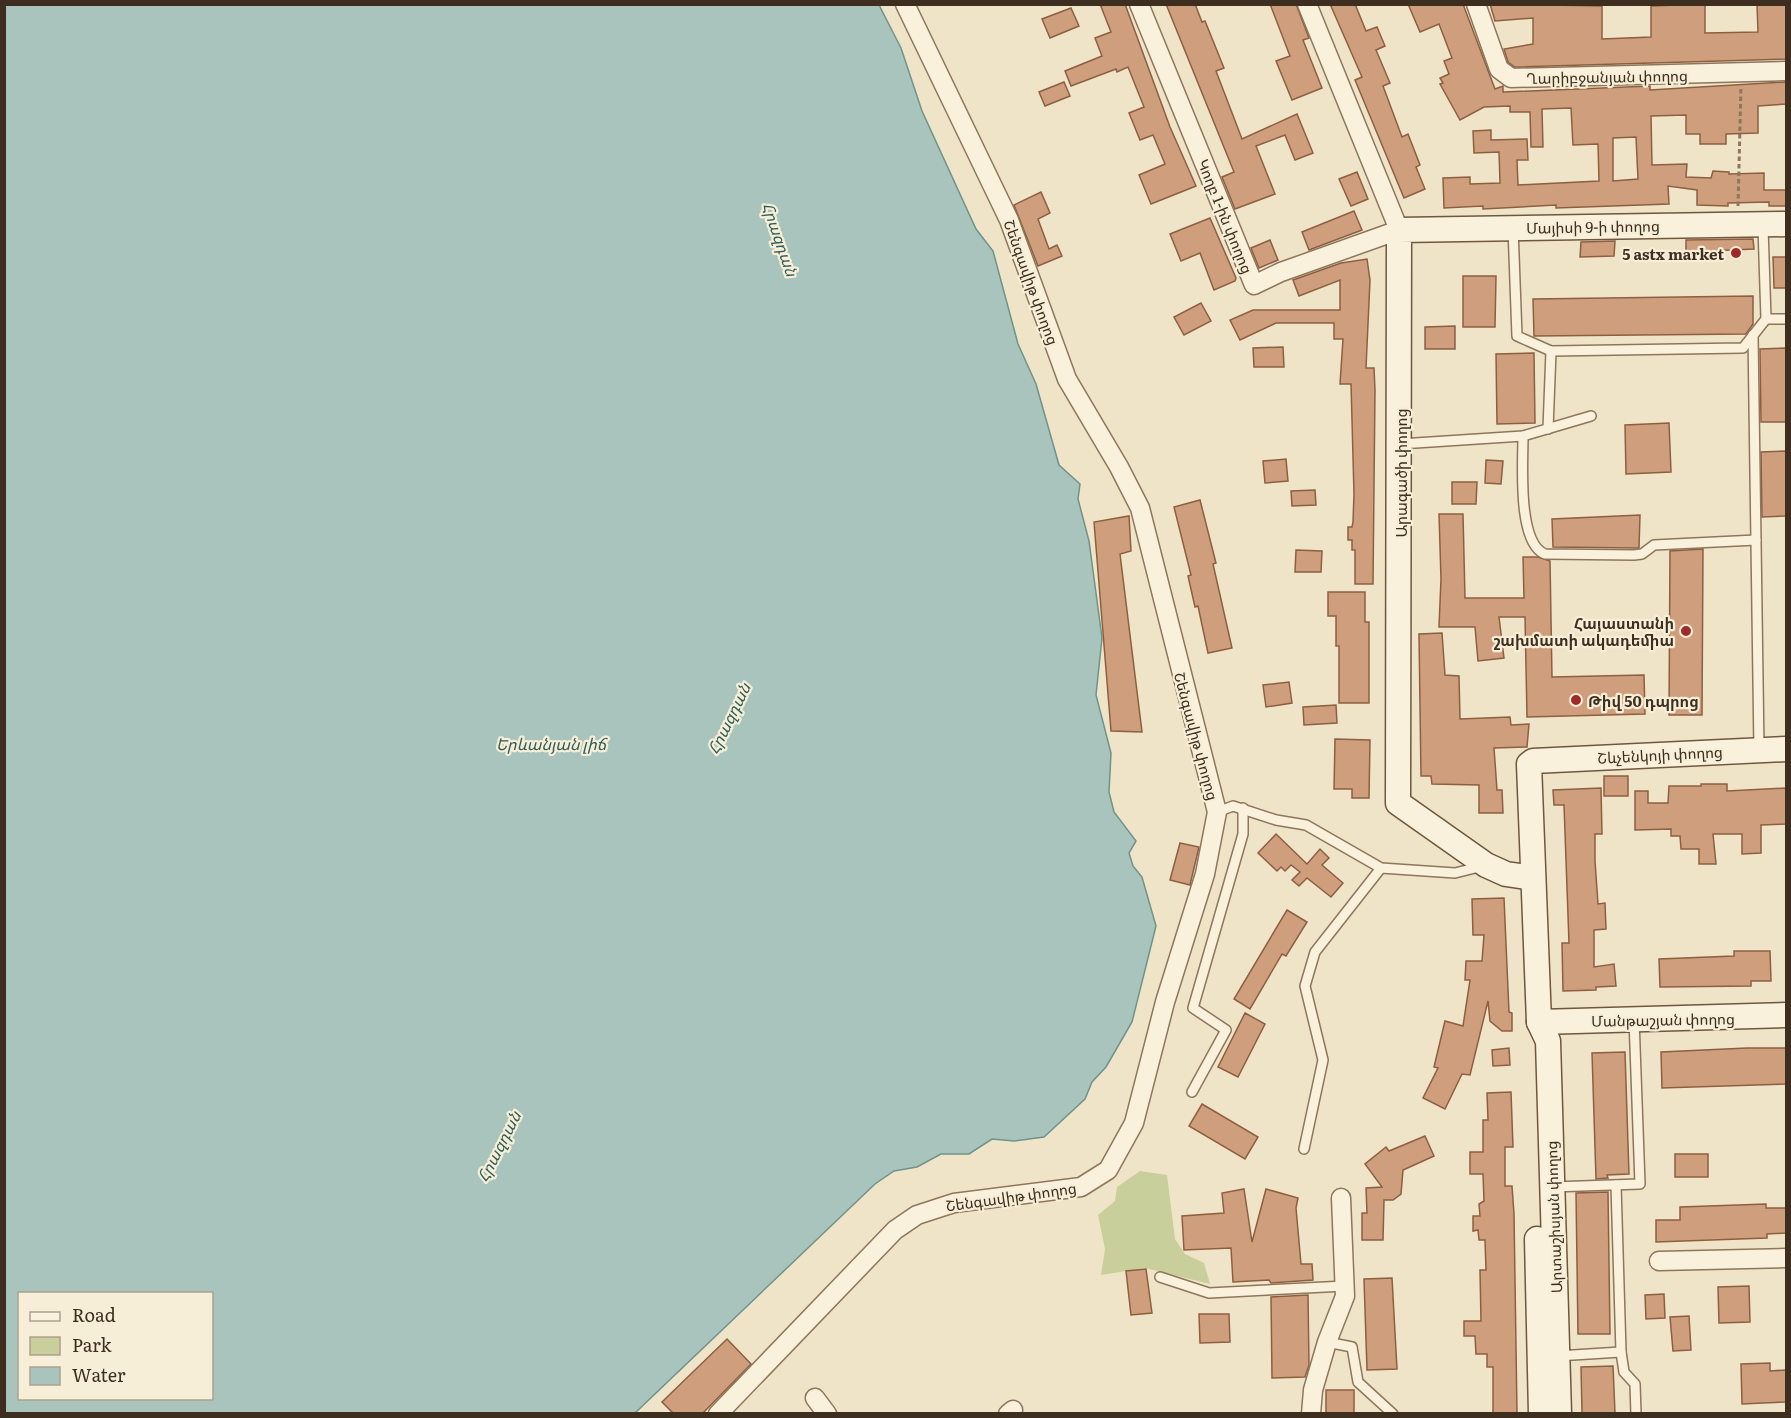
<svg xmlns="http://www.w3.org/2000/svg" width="1791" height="1418" font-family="Literata,'Noto Sans Armenian',serif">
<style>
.green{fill:#c9cf9b}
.water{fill:#a9c4bc;stroke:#6f938a;stroke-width:1.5;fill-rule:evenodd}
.building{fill:#cf9f7d;stroke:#8d5f41;stroke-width:1.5;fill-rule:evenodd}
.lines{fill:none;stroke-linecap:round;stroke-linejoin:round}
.lane-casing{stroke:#8d765c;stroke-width:12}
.street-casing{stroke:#8d765c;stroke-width:21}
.secondary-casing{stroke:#6f573f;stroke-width:27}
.path{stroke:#8d765c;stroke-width:3;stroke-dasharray:4.5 3;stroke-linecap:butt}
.lane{stroke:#faf1dc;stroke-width:9}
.street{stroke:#faf1dc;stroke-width:18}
.secondary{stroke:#faf1dc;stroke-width:24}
.poi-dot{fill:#9e2a2b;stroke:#f7eed8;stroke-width:2}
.labels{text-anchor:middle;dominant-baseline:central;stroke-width:4.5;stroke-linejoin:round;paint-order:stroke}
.street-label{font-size:15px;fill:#3d2e20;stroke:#f7eed8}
.poi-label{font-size:15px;font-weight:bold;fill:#3d2e20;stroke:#f7eed8;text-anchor:end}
.water-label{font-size:16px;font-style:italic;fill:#2f5d5a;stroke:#f7eed8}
</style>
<rect width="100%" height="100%" fill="#f0e4c8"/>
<polygon class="green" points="1140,1171 1167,1175 1175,1239 1185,1254 1204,1263 1210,1284 1145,1268 1101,1275 1105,1249 1098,1215 1115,1201 1117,1187"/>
<path class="water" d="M5 4 879 5 901 48 922 111 976 229 993 251 1018 344 1036 384 1059 465 1080 484 1078 499 1089 541 1102 638 1096 695 1111 753 1109 792 1114 812 1136 841 1129 853 1133 866 1142 877 1156 926 1132 1022 1106 1067 1092 1082 1085 1099 1044 1137 1014 1141 992 1139 969 1154H941L917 1167 894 1171 875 1184 635 1413H5ZM20 1294H212V1398H20Z"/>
<g class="building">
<polygon points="1100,4 1125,4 1170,127 1196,186 1151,204 1139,175 1165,164 1153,135 1140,140 1129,113 1144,107 1128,67 1117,72 1116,69 1071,86 1065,71 1102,56 1095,38 1111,32"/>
<polygon points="1166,4 1195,4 1202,22 1205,21 1224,68 1216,71 1242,139 1297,114 1313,153 1295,160 1285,135 1256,146 1275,194 1235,209 1222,177 1234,172"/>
<polygon points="1270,4 1296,4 1309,38 1303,40 1322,88 1292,100 1276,61 1290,56"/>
<polygon points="1330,4 1355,4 1366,31 1377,27 1385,46 1376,50 1390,83 1383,86 1402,137 1408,134 1420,165 1416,167 1425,189 1404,198 1355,80 1362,77"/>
<path d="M1408 4H1463L1495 89 1503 86V92L1650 86V90L1786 82V104L1758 106V133L1726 134V144H1700V134H1686V115L1651 116 1652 165 1687 164 1686 177 1711 178 1713 171 1729 172V174L1764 173V190H1786V206H1769V202L1728 203V206L1697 205V190L1668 186 1669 204 1556 208V205L1483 209V206L1444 208 1443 178 1470 177V184L1500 183 1499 152 1474 153 1473 131 1491 130V140L1527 139 1528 160H1517L1518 185 1599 181 1598 144 1573 145 1571 108 1542 109 1543 147H1531L1530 112H1510V106L1484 107 1460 120 1440 84 1443 83 1440 78 1449 74 1444 61 1452 58 1439 24 1420 32ZM1636 137 1638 179 1613 181V138Z"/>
<polygon points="1490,4 1602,6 1602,39 1651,37 1651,6 1705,4 1705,33 1758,32 1757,4 1786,4 1786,59 1515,67 1508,62 1504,49 1533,44 1533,18 1495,21"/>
<polygon points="1071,8 1079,26 1050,38 1042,19"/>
<polygon points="1064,82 1070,96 1045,106 1039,92"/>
<polygon points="1357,172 1368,199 1351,206 1339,179"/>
<polygon points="1041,192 1050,213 1038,219 1049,249 1057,245 1062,256 1038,266 1014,205"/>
<polygon points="1354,211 1362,230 1309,250 1302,232"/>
<polygon points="1210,218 1236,278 1235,281 1214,290 1200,253 1181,261 1170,234"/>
<polygon points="1753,239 1754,249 1686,252 1686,240"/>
<polygon points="1270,240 1278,260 1259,268 1251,248"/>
<polygon points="1615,241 1614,256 1580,257 1581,242"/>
<polygon points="1773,257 1786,257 1786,288 1774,288"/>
<polygon points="1367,259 1370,280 1366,368 1374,368 1375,390 1373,584 1355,584 1355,550 1352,550 1352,540 1348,540 1348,527 1352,527 1353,522 1354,494 1351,384 1340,384 1343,339 1334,339 1334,323 1276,323 1240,340 1230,320 1253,310 1340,310 1340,280 1299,296 1293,280 1341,263"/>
<polygon points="1463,276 1496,276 1495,327 1463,327"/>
<polygon points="1753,296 1753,324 1746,334 1534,336 1533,299"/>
<polygon points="1201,303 1211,321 1184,335 1174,317"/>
<polygon points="1455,326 1455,349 1425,349 1425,327"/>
<polygon points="1283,347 1284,367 1254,367 1253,348"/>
<polygon points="1786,348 1786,422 1761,422 1760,349"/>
<polygon points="1534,353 1535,423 1497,424 1496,354"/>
<polygon points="1669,423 1671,472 1626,474 1625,425"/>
<polygon points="1786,451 1786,516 1762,517 1761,452"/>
<polygon points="1286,459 1288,481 1265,483 1263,461"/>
<polygon points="1486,460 1503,461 1501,484 1485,483"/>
<polygon points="1452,482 1477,482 1476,504 1452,504"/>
<polygon points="1315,490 1316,505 1292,506 1291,491"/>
<polygon points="1200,500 1216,563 1213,564 1232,648 1208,653 1198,606 1195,607 1188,576 1191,575 1174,507"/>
<polygon points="1439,514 1463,514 1465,598 1524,598 1523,557 1538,557 1550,561 1552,677 1644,675 1645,714 1527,717 1525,617 1499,617 1504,658 1478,661 1475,627 1439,627 1441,579"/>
<polygon points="1640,515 1639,548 1553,547 1552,519"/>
<polygon points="1129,516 1131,551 1120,554 1142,732 1111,731 1094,522"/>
<polygon points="1703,549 1702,715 1669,715 1670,551"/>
<polygon points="1296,550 1322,551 1321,572 1295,572"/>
<polygon points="1328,592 1365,592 1365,622 1369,622 1369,703 1339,703 1339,646 1336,646 1336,616 1328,616"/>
<polygon points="1442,633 1445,675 1459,676 1460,719 1510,717 1511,725 1529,724 1527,747 1494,748 1497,790 1502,790 1503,813 1479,813 1479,785 1432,784 1431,776 1421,776 1419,634"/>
<polygon points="1289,682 1292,703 1266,707 1263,685"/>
<polygon points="1336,705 1337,723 1304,725 1303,707"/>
<polygon points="1335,739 1370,740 1369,798 1352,798 1352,789 1334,789"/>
<rect x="1604" y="776" width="24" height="20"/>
<polygon points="1701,784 1727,784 1727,791 1786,788 1786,824 1761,825 1761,853 1742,854 1742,834 1713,834 1716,864 1699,864 1699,849 1681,849 1680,836 1671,836 1671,829 1635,830 1635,791 1648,791 1648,803 1668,803 1669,786 1701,786"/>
<polygon points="1601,788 1602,834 1595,834 1595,861 1598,904 1605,903 1606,929 1594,930 1594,967 1614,964 1616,986 1596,987 1596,990 1563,991 1562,943 1569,943 1564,805 1554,805 1553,790"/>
<polygon points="1276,834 1307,864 1320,849 1329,858 1322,865 1343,883 1331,897 1307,878 1299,886 1292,880 1300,872 1291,865 1285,871 1281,867 1277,871 1258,853"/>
<polygon points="1180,843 1199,847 1190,885 1170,880"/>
<polygon points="1504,898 1509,1012 1512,1013 1512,1031 1502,1031 1490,1021 1488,1001 1470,1075 1462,1074 1445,1109 1423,1098 1438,1068 1434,1067 1445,1021 1463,1026 1470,980 1465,980 1466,961 1482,961 1484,935 1473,935 1472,899"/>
<polygon points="1287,910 1307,922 1286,956 1282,954 1250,1009 1234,999"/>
<polygon points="1734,951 1770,951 1771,981 1751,981 1751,986 1660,987 1659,959 1734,956"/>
<polygon points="1245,1013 1265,1024 1238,1077 1218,1067"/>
<polygon points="1509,1048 1510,1065 1493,1066 1492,1050"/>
<polygon points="1747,1048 1786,1048 1786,1084 1662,1088 1661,1052"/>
<polygon points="1625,1052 1629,1174 1607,1175 1608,1178 1596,1179 1592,1053"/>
<polygon points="1511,1092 1513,1147 1505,1147 1505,1186 1512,1186 1514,1214 1517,1413 1493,1413 1493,1367 1487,1367 1487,1354 1476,1354 1475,1336 1464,1336 1464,1321 1481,1321 1480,1270 1486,1270 1485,1240 1479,1240 1478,1230 1473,1231 1473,1216 1480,1216 1479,1204 1484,1201 1483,1174 1470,1174 1470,1152 1483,1152 1483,1120 1488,1120 1487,1093"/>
<polygon points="1202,1104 1258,1137 1245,1159 1189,1126"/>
<polygon points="1425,1136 1434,1156 1403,1170 1401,1194 1393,1200 1384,1200 1383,1240 1362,1240 1362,1213 1367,1213 1366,1188 1382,1187 1365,1164 1386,1147 1389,1151"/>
<rect x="1675" y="1154" width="33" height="23"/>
<polygon points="1244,1189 1252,1242 1266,1189 1298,1198 1296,1208 1301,1264 1312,1264 1313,1280 1271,1283 1269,1280 1233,1282 1231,1248 1184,1250 1182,1216 1224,1213 1222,1193"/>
<polygon points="1608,1192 1610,1334 1578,1334 1576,1193"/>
<polygon points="1766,1204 1766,1208 1786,1208 1786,1233 1767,1234 1767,1238 1656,1242 1656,1220 1680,1220 1680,1207"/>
<polygon points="1146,1269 1152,1313 1131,1315 1126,1271"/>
<polygon points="1392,1278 1397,1369 1367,1370 1364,1279"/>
<polygon points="1749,1286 1750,1322 1719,1323 1718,1287"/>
<polygon points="1664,1294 1665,1318 1646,1319 1645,1295"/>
<polygon points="1308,1295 1309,1365 1305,1377 1272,1378 1271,1297"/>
<polygon points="1199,1314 1229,1314 1230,1342 1200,1343"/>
<polygon points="1689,1316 1691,1350 1673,1351 1670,1317"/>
<polygon points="727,1339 751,1364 703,1413 673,1413 662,1402"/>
<polygon points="1770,1363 1770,1371 1786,1370 1786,1402 1742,1404 1741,1364"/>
<polygon points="1613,1366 1615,1413 1582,1413 1581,1367"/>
<rect x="1326" y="1390" width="28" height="23"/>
</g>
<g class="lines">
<defs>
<g id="lane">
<polyline points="1513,228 1517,336 1551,351 1743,348 1766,319 1763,227"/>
<polyline points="1766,319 1786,319"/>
<polyline points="1753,335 1759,749"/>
<polyline points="1548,429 1551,351"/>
<path d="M1523 436C1523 463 1517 543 1545 554L1634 555 1642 554 1654 545 1756 540"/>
<polyline points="1400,444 1523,436 1591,416"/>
<polyline points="1217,812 1233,806 1276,820 1306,825 1381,868 1455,873 1483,866"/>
<polyline points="1192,1092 1226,1030 1193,1008 1243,834 1243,808"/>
<polyline points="1304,1149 1323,1060 1305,986 1315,952 1381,868"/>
<polyline points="1616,1185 1621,1352 1624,1372 1635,1384 1636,1414"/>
<polyline points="1552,1187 1640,1184 1634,1019"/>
<polyline points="1160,1277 1209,1293 1345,1286"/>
<polyline points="1327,1342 1352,1347 1358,1382 1393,1414"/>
<polyline points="1557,1356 1621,1352"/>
</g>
<g id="street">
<polyline points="1139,4 1254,285 1281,272 1399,230 1307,4"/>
<polyline points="1476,4 1499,69 1511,78 1786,71"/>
<polyline points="1659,1261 1786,1258"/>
<polyline points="815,1398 827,1414"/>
<polyline points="718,1414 895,1230 917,1215 954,1203 1081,1187 1108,1170 1134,1123 1165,1002 1205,874 1217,812 1140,508 1119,467 1067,379 1009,220 905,4"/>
<polyline points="1008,1414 1013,1410"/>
<polyline points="1311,1414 1313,1390 1327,1342 1345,1296 1341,1198"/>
</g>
<g id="secondary">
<polyline points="1533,878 1506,874 1486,865 1398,803 1399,230 1786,224"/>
<polyline points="1539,1022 1786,1015"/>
<polyline points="1537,1239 1541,1414"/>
<polyline points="1559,1414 1548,1041 1539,1022 1529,764 1533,761 1786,749"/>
</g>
</defs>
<use href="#lane" class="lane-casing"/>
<use href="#street" class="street-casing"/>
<use href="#secondary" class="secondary-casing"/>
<polyline class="path" points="1738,206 1741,86"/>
<use href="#lane" class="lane"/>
<use href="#street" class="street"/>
<use href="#secondary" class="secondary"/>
</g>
<g class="poi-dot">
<circle cx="1736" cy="253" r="6"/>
<circle cx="1686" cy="631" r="6"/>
<circle cx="1576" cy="700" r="6"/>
</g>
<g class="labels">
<g class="street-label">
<text transform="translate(1607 76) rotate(-1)">Ղարիբջանյան փողոց</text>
<text transform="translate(1226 216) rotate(68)">Կողբ 1-ին փողոց</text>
<text transform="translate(1593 226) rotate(-1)">Մայիսի 9-ի փողոց</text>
<text transform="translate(1032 282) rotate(70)">Շենգավիթ փողոց</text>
<text transform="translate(1400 473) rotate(-90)">Արագածի փողոց</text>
<text transform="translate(1197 736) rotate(75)">Շենգավիթ փողոց</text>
<text transform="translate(1660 754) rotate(-3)">Շևչենկոյի փողոց</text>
<text transform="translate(1663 1019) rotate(-1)">Մանթաշյան փողոց</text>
<text transform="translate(1011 1196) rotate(-8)">Շենգավիթ փողոց</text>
<text transform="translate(1553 1217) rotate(-92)">Արտաշիսյան փողոց</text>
</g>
<g class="poi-label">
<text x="1724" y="253">5 astx market</text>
<text x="1674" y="622">Հայաստանի<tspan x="1674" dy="17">շախմատի ակադեմիա</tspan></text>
<text x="1588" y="700" text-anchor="start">Թիվ 50 դպրոց</text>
</g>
<g class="water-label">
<text transform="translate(781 239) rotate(71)">Հրազդան</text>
<text transform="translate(728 718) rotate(-64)">Հրազդան</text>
<text x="551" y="743">Երևանյան լիճ</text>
<text transform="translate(498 1146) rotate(-63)">Հրազդան</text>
</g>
</g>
<rect width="1791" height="1418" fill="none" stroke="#3d2e20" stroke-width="12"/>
<rect x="18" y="1292" width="195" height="108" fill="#f7eed8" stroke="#ada18e" stroke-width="1.5"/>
<rect x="30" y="1312" width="30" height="9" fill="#faf1dc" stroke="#ada18e" stroke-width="1.5"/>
<text x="72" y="1322" font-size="18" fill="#3d2e20">Road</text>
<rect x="30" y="1337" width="30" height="18" fill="#c9cf9b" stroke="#ada18e" stroke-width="1.5"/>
<text x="72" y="1352" font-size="18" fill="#3d2e20">Park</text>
<rect x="30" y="1367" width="30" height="18" fill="#a9c4bc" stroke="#ada18e" stroke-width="1.5"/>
<text x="72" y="1382" font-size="18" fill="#3d2e20">Water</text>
</svg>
